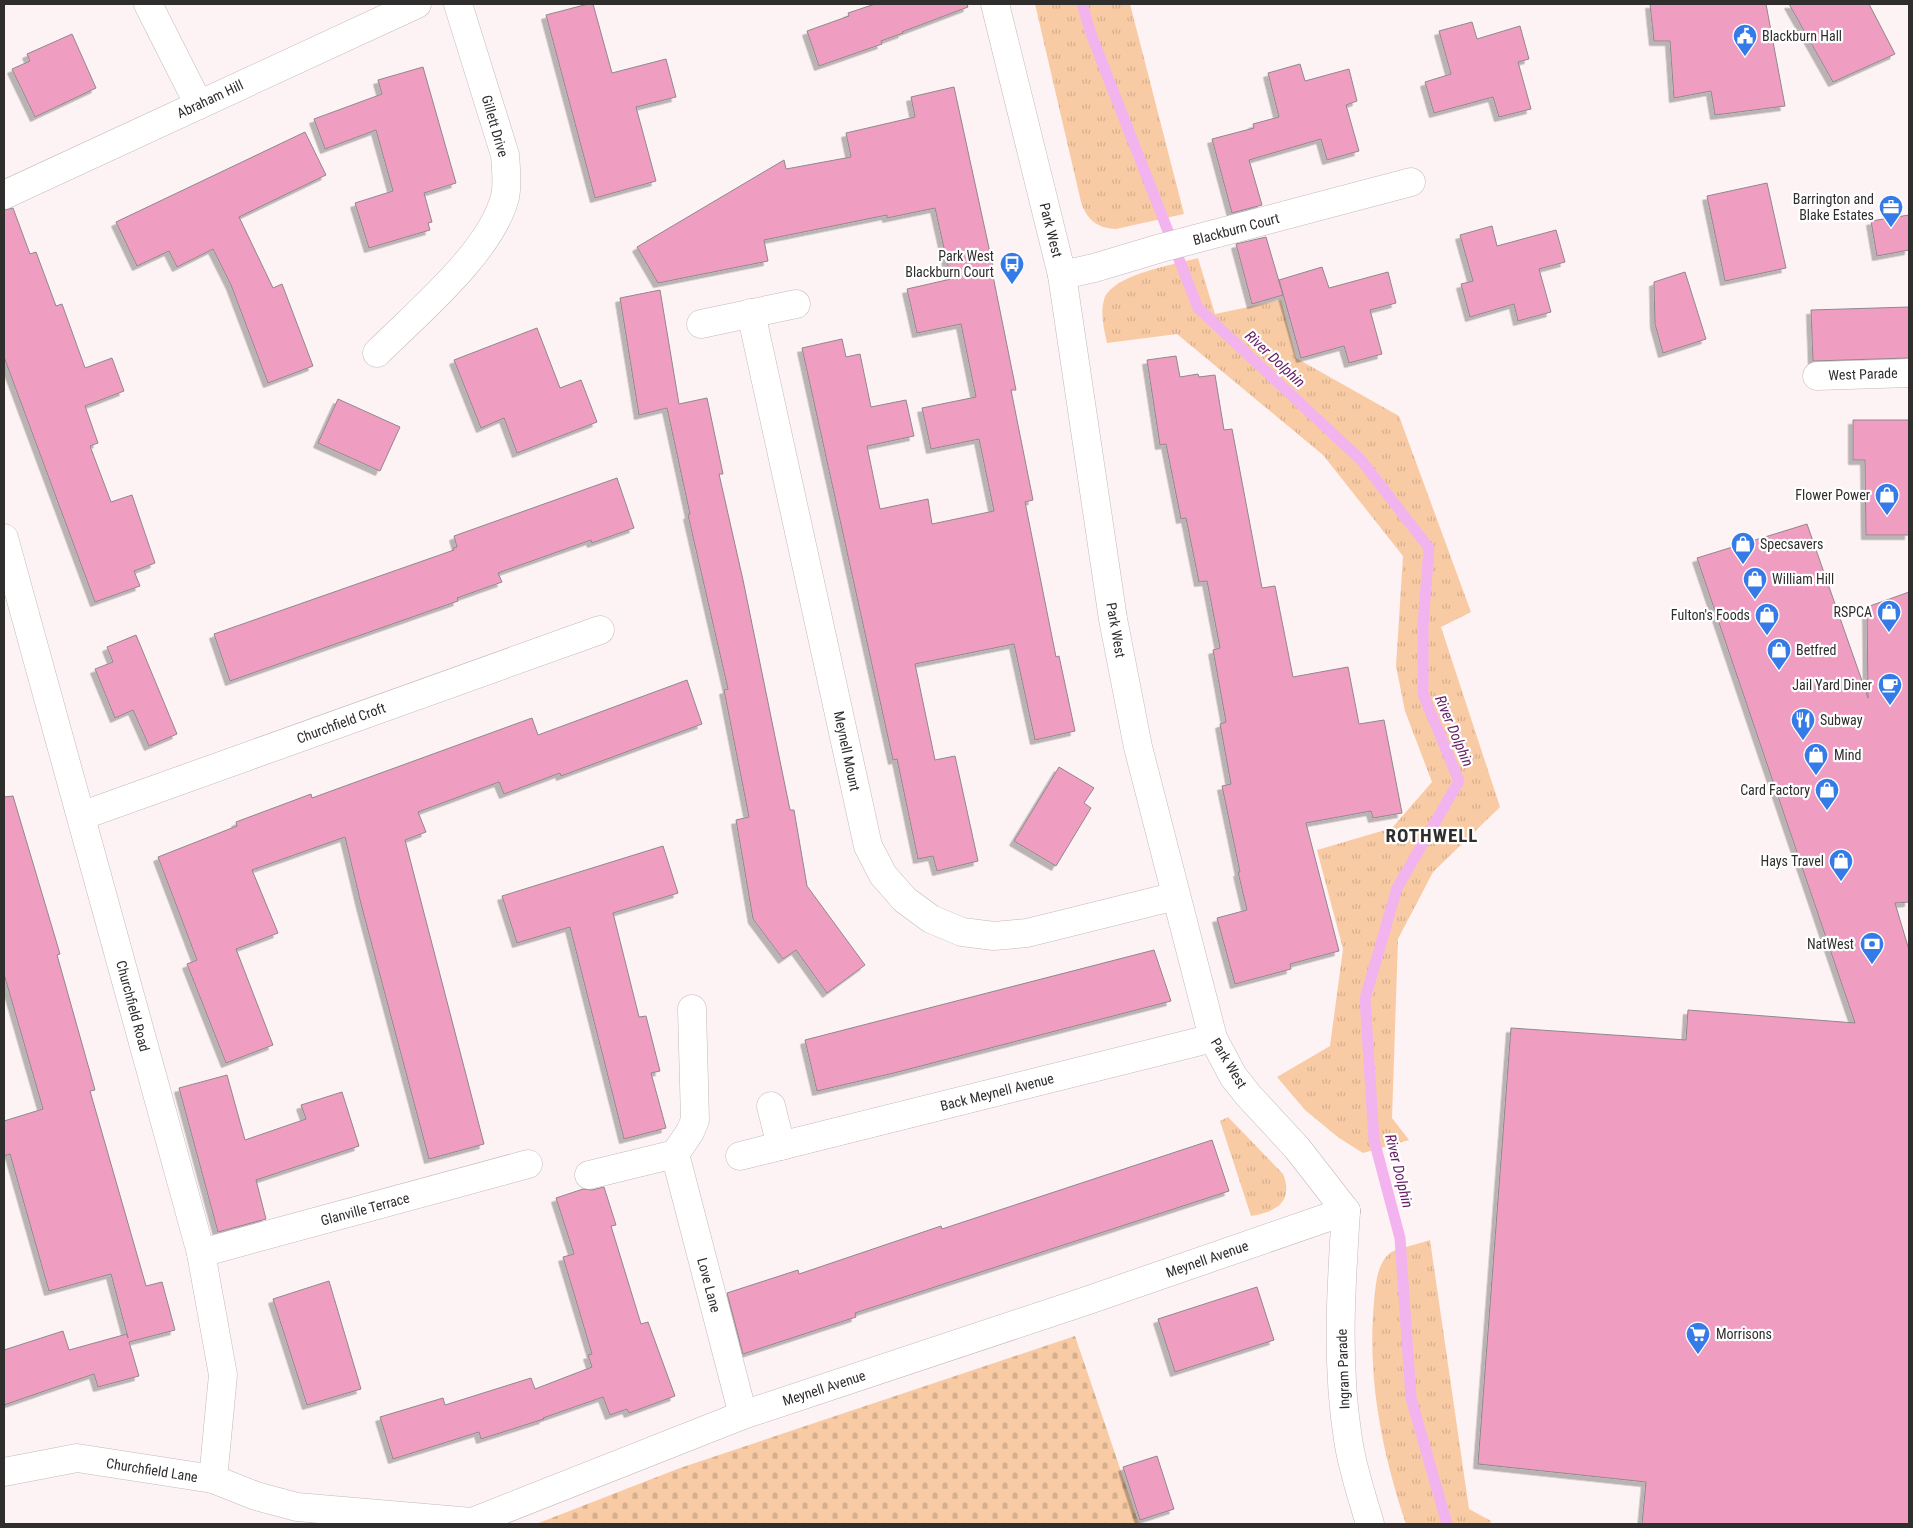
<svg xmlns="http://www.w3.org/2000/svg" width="1913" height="1528" font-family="'Roboto Condensed',sans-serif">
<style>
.grass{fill:url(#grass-tufts)}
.cemetery{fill:url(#cemetery-stones)}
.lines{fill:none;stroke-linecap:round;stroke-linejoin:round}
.stream{stroke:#f3b3ef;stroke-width:11}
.building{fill:#ef9dc1;stroke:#90888b;filter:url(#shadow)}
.minor-casing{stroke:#c3b9ba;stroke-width:29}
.minor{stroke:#fff;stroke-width:28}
.labels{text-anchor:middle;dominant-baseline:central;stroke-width:4.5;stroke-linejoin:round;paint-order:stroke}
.poi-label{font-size:14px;fill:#302d2d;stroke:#fff;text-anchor:end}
.street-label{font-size:14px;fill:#302d2d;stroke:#fff}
.water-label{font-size:15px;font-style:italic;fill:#661d65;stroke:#fff}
.district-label{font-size:19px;font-weight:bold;letter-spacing:1px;fill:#302d2d;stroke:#fff}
</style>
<defs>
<pattern id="grass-tufts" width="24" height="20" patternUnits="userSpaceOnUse" patternTransform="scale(1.25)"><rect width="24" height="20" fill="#f8cba5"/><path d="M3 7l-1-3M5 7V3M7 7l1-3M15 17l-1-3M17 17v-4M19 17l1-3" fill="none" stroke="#d5af8e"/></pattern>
<pattern id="cemetery-stones" width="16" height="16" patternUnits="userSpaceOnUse" patternTransform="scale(1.25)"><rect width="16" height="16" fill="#f8cba5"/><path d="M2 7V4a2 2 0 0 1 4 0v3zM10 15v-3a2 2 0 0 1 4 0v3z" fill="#d5af8e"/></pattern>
<filter id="shadow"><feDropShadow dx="-4.5" dy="4.5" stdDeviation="0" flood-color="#0004"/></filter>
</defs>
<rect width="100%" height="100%" fill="#fdf3f4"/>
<g class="grass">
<path d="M1035 4H1130L1184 214 1116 229C1097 228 1087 220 1081 202Z"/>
<path d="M1198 258 1215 314 1281 300 1296 358 1399 416 1471 612 1441 627 1500 807 1433 872 1398 939 1392 1118 1409 1140 1363 1153 1339 1138 1305 1110 1277 1077 1330 1046 1343 949 1317 850 1392 828 1432 782 1405 711 1396 666 1403 556 1323 455 1177 334 1107 343C1104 329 1100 314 1104 300 1112 274 1174 265 1198 258Z"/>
<path d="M1228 1117 1283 1174C1294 1202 1276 1212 1251 1216L1220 1121Z"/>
<path d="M1430 1240 1469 1509 1491 1521 1490 1524H1406C1382 1453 1367 1378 1374 1302 1376 1285 1376 1265 1390 1253 1395 1249 1422 1243 1430 1240Z"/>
</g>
<polygon class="cemetery" points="1075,1336 1139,1524 536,1524 680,1468"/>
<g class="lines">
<polyline class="stream" points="1082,4 1091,34 1198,308 1361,460 1429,548 1423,624 1423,694 1459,781 1397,888 1365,999 1374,1140 1400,1238 1411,1398 1447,1524"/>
</g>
<g class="building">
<polygon points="588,4 593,4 612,73 666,59 676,97 636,107 656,181 595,198 546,15"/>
<polygon points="875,4 967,4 968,7 902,32 903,33 881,41 882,44 819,66 807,31 849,16 848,13"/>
<polygon points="1650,4 1766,4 1785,106 1715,115 1711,91 1674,98 1670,41 1654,41"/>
<polygon points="1789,4 1869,4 1895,54 1833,82"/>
<polygon points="1472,22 1477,39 1520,26 1529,59 1518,62 1531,109 1499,117 1493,97 1434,113 1425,82 1451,74 1439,31"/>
<polygon points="72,34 96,88 35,117 12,69 30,61 27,54"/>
<polygon points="1300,64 1305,81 1349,69 1357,101 1346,105 1359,151 1327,160 1321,139 1249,160 1262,205 1232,213 1212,139 1254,128 1253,124 1279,117 1268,73"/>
<polygon points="423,67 456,183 424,193 432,222 428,223 430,230 369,248 355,203 393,191 376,130 325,149 314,119 382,94 378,80"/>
<polygon points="954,87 994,271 992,271 1016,390 1011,390 1033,500 1025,502 1056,657 1059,656 1075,731 1035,740 1014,644 915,664 935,760 955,756 978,861 937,871 933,856 918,859 897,759 893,760 802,348 842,339 846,357 860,354 871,407 906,400 914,436 867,446 880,509 928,499 932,524 994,511 979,439 931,449 922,408 976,397 961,324 917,333 907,289 951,279 935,208 887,218 887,215 764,240 768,261 658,283 637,247 784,160 786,169 851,157 846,133 915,117 911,97"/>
<polygon points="305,132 326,175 239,217 273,288 282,284 313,366 268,383 231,285 213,249 177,267 169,251 137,266 116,222"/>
<polygon points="1767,183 1786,268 1725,281 1707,196"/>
<polygon points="13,208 30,254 36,252 56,306 62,304 85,368 112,358 124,391 85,406 98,443 90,446 111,502 132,495 155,563 134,571 140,586 95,602 4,357 4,210"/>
<polygon points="1909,215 1909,250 1877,256 1871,221"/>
<polygon points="1492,226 1497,246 1556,230 1565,262 1539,269 1551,312 1518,321 1514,304 1470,317 1461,284 1473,281 1460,235"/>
<polygon points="1266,237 1283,295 1252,304 1236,244"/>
<polygon points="1322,267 1329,288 1388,272 1396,303 1370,310 1382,354 1349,363 1344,346 1301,358 1279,280"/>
<polygon points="1685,272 1706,339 1663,353 1655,324 1654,282"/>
<polygon points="660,290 679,404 707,398 723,474 719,474 743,580 790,810 794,810 807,886 865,965 827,993 796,950 783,959 753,919 736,820 749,817 724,690 728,689 688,515 690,514 667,408 639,415 620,298"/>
<polygon points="1909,307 1909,358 1813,361 1811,310"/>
<polygon points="537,328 560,388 581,380 597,422 517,453 504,418 481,428 454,360"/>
<polygon points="1176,356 1180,377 1198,374 1199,377 1215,375 1224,430 1232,429 1262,588 1275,586 1293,677 1348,667 1359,724 1384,720 1402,813 1373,818 1371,811 1306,823 1339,951 1290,964 1291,969 1235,984 1217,918 1247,910 1238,872 1240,872 1222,786 1231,784 1220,724 1226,722 1213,650 1220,648 1207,581 1199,582 1186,518 1181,519 1166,444 1160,445 1147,360"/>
<polygon points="338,399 400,427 380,471 318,443"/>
<polygon points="1853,420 1909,420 1909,535 1866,535 1865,460 1853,460"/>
<polygon points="617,478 634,528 592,543 591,540 498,573 502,582 457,598 458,601 230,681 214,634 454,550 453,548 457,547 454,536"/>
<polygon points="1807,524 1868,698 1867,607 1909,592 1909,902 1895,903 1909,950 1909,1524 1642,1524 1646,1482 1478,1464 1511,1028 1686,1040 1688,1010 1855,1023 1697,558"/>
<polygon points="136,635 177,734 149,746 133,710 115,718 95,669 113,662 107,647"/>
<polygon points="687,680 702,724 561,776 560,773 504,794 499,782 418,812 426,832 405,840 484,1144 429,1159 361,904 345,837 252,870 278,933 236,949 273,1045 226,1063 187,964 197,960 158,857 237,826 236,822 311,794 312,798 532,718 538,735"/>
<polygon points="1059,767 1094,788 1084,803 1091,808 1056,866 1014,841"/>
<polygon points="13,796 60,954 57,955 95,1090 90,1091 146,1286 162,1282 175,1330 129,1342 139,1376 98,1387 94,1374 4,1405 4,1350 63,1331 69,1350 127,1334 128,1338 111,1274 49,1291 10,1154 4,1156 4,1121 43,1109 4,974 4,797"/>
<polygon points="663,846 678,893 613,913 639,1017 646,1016 660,1071 651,1073 666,1128 624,1139 570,927 517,943 502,896"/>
<polygon points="1154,950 1171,1001 894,1073 817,1091 805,1040"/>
<polygon points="227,1075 245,1140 306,1119 301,1105 342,1092 359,1146 256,1180 266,1219 218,1232 179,1088"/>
<polygon points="1212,1140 1229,1191 895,1300 855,1313 856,1317 743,1354 727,1293 798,1270 799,1274 941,1226 942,1229"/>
<polygon points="604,1187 616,1225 611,1226 641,1324 648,1322 675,1396 629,1413 627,1409 610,1415 603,1397 543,1418 544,1419 481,1439 479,1432 393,1459 380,1417 443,1398 445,1405 531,1378 535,1389 592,1367 588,1355 592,1354 563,1257 574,1254 556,1198 583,1189 592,1190"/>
<polygon points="329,1281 361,1389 307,1405 273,1299"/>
<polygon points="1257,1287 1274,1340 1175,1372 1158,1319"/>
<polygon points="1157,1456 1174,1509 1140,1520 1123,1467"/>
</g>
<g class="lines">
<defs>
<g id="minor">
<polyline points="148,4 199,105"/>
<polyline points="995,4 1062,275 1113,619 1138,747 1213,1038 1233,1076 1248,1095 1297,1148 1346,1211"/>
<polyline points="4,195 417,4"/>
<polyline points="1062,275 1094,268 1161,248 1411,182"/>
<polyline points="751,313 868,846 883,875 905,900 931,919 962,932 994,936 1027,933 1176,896"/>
<polyline points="701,324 796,304"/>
<path d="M377 353C417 313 491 252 505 197 508 183 506 169 505 155L458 4"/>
<polyline points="1817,376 1909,373"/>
<polyline points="4,538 201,1253 223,1375 213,1479"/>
<polyline points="81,816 600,630"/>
<polyline points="692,1009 695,1120 690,1132 675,1154 743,1415"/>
<polyline points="771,1106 781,1146"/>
<polyline points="740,1156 1213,1038"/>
<polyline points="589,1175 675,1154"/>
<path d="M1346 1211C1341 1287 1336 1364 1348 1439 1352 1468 1362 1496 1370 1524"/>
<polyline points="201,1253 528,1164"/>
<polyline points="4,1472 77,1458 213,1479 256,1496 297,1507 472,1522 743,1415 1083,1302 1346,1211"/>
</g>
</defs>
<use href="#minor" class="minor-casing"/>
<use href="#minor" class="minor"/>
</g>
<defs>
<symbol id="civic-pin" viewBox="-11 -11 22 30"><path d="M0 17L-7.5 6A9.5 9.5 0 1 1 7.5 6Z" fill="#357be8" stroke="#fff"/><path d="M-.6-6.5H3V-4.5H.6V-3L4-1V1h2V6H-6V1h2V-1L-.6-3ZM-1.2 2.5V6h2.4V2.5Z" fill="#fff"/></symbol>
<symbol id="office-pin" viewBox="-11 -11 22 30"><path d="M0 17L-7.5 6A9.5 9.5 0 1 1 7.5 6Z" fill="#357be8" stroke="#fff"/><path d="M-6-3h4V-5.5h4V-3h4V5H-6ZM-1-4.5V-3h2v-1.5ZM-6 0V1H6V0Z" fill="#fff"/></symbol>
<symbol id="bus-pin" viewBox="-11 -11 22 30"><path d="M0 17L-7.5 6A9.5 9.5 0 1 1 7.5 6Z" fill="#357be8" stroke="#fff"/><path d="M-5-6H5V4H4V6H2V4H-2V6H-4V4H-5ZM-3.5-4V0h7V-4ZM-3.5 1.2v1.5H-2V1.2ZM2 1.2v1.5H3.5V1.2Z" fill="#fff"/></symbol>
<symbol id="shop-pin" viewBox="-11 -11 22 30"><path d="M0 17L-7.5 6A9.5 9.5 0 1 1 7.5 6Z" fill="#357be8" stroke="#fff"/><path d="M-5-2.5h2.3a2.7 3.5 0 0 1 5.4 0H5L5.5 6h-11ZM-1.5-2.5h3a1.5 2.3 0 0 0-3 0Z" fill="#fff"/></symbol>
<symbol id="cafe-pin" viewBox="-11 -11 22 30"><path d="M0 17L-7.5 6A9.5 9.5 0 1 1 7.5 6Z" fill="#357be8" stroke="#fff"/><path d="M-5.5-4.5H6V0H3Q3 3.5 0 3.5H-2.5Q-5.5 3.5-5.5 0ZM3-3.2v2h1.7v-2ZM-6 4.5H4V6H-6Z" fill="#fff"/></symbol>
<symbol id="restaurant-pin" viewBox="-11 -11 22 30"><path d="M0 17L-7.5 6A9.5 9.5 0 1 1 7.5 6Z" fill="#357be8" stroke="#fff"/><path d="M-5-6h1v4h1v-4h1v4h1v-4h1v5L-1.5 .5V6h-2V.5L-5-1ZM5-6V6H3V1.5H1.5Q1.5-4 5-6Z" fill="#fff"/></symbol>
<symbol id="bank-pin" viewBox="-11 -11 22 30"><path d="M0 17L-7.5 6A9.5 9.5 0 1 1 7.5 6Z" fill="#357be8" stroke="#fff"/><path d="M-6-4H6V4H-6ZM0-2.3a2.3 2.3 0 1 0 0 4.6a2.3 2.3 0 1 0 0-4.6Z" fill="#fff"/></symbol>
<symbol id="supermarket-pin" viewBox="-11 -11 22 30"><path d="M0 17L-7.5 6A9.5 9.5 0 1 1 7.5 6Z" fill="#357be8" stroke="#fff"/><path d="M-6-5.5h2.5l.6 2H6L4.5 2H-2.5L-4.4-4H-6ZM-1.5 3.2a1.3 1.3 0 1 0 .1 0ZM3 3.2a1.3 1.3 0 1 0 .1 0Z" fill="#fff"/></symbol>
</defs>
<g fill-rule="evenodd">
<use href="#civic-pin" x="1731" y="22" width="28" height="38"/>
<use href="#office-pin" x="1877" y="193" width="28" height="38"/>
<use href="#bus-pin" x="998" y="250" width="28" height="38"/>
<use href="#shop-pin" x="1873" y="481" width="28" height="38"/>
<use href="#shop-pin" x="1729" y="530" width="28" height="38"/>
<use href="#shop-pin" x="1741" y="565" width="28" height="38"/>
<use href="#shop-pin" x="1875" y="598" width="28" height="38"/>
<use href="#shop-pin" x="1753" y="601" width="28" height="38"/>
<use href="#shop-pin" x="1765" y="636" width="28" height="38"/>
<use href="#cafe-pin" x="1876" y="671" width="28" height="38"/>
<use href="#restaurant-pin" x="1789" y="706" width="28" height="38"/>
<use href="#shop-pin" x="1802" y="741" width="28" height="38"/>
<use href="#shop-pin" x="1813" y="776" width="28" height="38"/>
<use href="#shop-pin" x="1827" y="847" width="28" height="38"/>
<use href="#bank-pin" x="1858" y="930" width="28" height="38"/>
<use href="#supermarket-pin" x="1684" y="1320" width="28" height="38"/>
</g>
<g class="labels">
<g class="poi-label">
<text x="1762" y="36" text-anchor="start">Blackburn Hall</text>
<text x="1874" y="199">Barrington and<tspan x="1874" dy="16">Blake Estates</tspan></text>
<text x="994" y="256">Park West<tspan x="994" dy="16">Blackburn Court</tspan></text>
<text x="1870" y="495">Flower Power</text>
<text x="1760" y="544" text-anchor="start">Specsavers</text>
<text x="1772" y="579" text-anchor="start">William Hill</text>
<text x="1872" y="612">RSPCA</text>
<text x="1750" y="615">Fulton's Foods</text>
<text x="1796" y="650" text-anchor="start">Betfred</text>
<text x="1872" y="685">Jail Yard Diner</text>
<text x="1820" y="720" text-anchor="start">Subway</text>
<text x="1834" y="755" text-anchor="start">Mind</text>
<text x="1810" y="790">Card Factory</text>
<text x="1824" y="861">Hays Travel</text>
<text x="1854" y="944">NatWest</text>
<text x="1716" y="1334" text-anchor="start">Morrisons</text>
</g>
<g class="street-label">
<text transform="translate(210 99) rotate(-25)">Abraham Hill</text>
<text transform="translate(495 126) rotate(74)">Gillett Drive</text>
<text transform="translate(1236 229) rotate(-15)">Blackburn Court</text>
<text transform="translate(1051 230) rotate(76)">Park West</text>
<text transform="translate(1863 374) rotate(-2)">West Parade</text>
<text transform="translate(1116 630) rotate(80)">Park West</text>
<text transform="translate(341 723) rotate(-20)">Churchfield Croft</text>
<text transform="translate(847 751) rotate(78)">Meynell Mount</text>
<text transform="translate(133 1006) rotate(75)">Churchfield Road</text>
<text transform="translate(1229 1063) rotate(59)">Park West</text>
<text transform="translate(997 1092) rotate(-14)">Back Meynell Avenue</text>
<text transform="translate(365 1209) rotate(-15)">Glanville Terrace</text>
<text transform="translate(1207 1259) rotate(-19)">Meynell Avenue</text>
<text transform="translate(709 1285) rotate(75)">Love Lane</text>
<text transform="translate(1343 1369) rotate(-92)">Ingram Parade</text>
<text transform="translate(824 1388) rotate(-18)">Meynell Avenue</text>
<text transform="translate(152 1470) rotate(9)">Churchfield Lane</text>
</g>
<g class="water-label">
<text transform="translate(1275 359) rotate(43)">River Dolphin</text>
<text transform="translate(1454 731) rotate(67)">River Dolphin</text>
<text transform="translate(1399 1171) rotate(76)">River Dolphin</text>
</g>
<g class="district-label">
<text x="1432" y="835">ROTHWELL</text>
</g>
</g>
<rect width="1913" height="1528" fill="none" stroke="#302d2d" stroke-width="10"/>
</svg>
